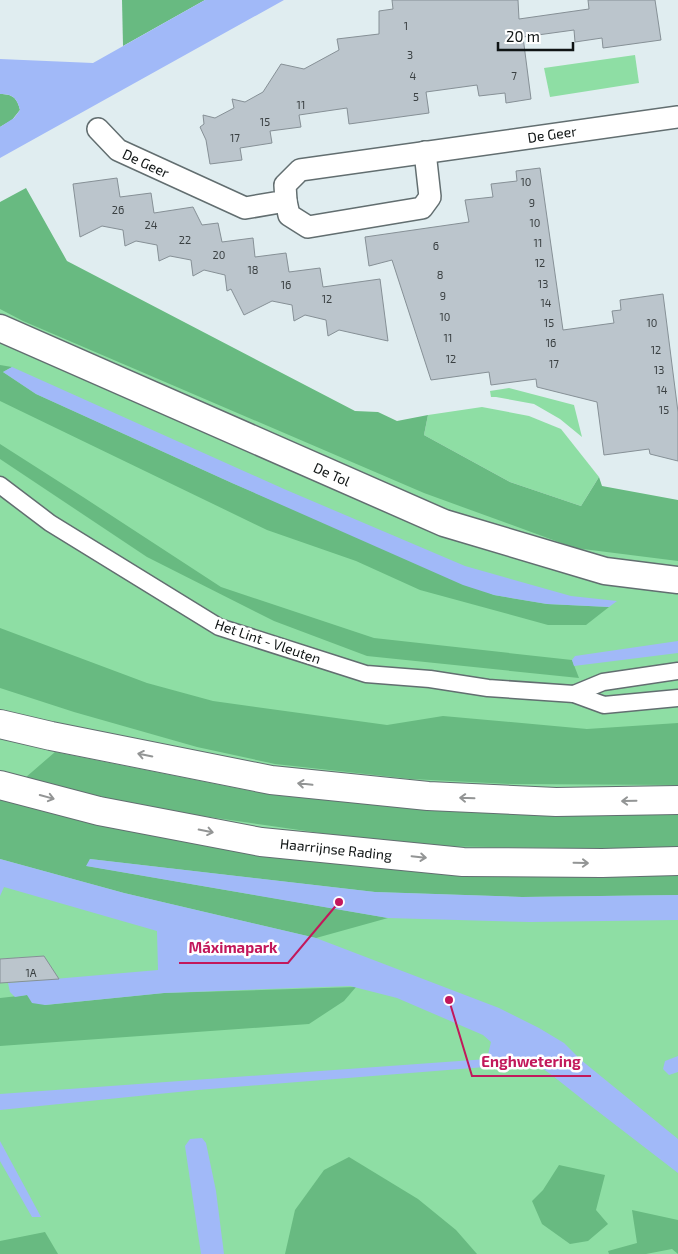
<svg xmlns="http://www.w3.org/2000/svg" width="678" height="1254" font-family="'Exo 2',sans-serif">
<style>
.green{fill:#8edea4}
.forest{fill:#68ba81}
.water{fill:#a1b9f8}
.building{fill:#bbc5cc;stroke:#869096}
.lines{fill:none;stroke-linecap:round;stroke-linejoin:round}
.pedestrian-casing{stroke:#626e70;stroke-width:19}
.minor-casing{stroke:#626e70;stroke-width:24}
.tertiary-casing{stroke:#626e70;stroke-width:29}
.secondary-casing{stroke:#626e70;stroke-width:30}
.pedestrian{stroke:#fff;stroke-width:16}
.minor{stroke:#fff;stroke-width:21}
.tertiary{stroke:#fff;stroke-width:26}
.secondary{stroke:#fff;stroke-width:28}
.oneway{stroke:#939595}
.labels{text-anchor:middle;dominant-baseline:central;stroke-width:5;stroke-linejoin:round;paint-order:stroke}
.number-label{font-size:11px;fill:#3a4042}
.street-label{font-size:14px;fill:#0f1414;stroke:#fff}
.leader{fill:none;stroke:#c2185b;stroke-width:2}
.callout-dot{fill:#c2185b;stroke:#fff;stroke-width:2}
.callout-label{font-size:15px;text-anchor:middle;font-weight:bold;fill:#c2185b;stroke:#fff;stroke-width:5;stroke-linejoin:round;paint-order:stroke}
</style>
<rect width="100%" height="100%" fill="#e0edf0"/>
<g class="green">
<polygon points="635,55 639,83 550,97 544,68"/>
<polygon points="0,304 678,551 678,1254 0,1254"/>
<polygon points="509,388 574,405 582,437 560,419 534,404 496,397 491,397 490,391"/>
<polygon points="482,407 529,416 561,429 599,477 581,506 510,482 424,435 428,415"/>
</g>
<g class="forest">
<polygon points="122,0 205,0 123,46"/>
<path d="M0 94C13 94 17 98 20 110L12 120 0 127Z"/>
<polygon points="26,188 67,261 355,411 378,412 397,421 428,415 424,435 510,482 581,506 599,477 602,486 678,500 678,561 575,548 424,493 23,321 0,309 0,202"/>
<polygon points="0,365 12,367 3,372 36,394 232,483 494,595 547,604 609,607 586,625 548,625 420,590 356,561 267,530 0,401"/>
<polygon points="0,444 83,497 221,587 374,638 572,660 579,678 367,656 274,621 147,557 0,459"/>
<polygon points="0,628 147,683 213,701 387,725 443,716 587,729 678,723 678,785 511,784 411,779 275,764 197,747 74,712 0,688"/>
<polygon points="55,752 256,792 404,808 619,815 678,810 678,848 649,849 411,846 147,808 25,778"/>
<polygon points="0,799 90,823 257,855 460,876 678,873 678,895 522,897 375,892 90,859 87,866 388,918 316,938 124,893 0,859"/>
<polygon points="356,987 344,1001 309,1024 0,1046 0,998 27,995 45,1005 164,993"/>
<polygon points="349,1157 418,1199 456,1230 477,1254 285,1254 295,1210 324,1170"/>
<polygon points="559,1165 605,1175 596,1210 608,1224 588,1241 570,1244 542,1224 532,1201 543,1190"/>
<polygon points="632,1210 678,1220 678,1254 672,1249 646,1254 609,1254 608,1251 637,1243"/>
<polygon points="45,1232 58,1254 0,1254 0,1241"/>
</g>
<g class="water">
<path d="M205 0H284L0 158V127L14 118 20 110C17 98 13 94 0 94V59L93 63Z"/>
<polygon points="12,367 284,489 465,566 571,596 617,601 609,607 547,604 494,595 463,585 232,483 36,394 3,372"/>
<polygon points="678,641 678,653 574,666 572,660 575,656"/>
<polygon points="0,859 124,893 316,938 499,1008 539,1028 564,1043 581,1060 678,1139 678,1173 587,1103 553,1076 535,1063 198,1090 0,1110 0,1094 487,1059 491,1042 483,1035 397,998 350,986 164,993 45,1005 32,1003 27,995 15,997 10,992 8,983 158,970 157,931 4,887 0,896"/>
<polygon points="90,859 375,892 522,897 678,895 678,920 530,922 388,918 86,866"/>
<polygon points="678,1056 678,1072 669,1075 663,1069 665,1061"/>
<polygon points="202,1138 206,1143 216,1191 224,1254 201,1254 185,1146 190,1139"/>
<polygon points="0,1141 41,1217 32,1217 0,1161"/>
</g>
<g class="building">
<polygon points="392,0 518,0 519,19 589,9 588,0 655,0 661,40 603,48 602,38 575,42 574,30 523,37 531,99 506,103 505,93 479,96 477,85 426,92 429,113 349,124 347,108 299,115 301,127 270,131 272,143 240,148 242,160 210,164 206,140 200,127 204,124 203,115 215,118 234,108 232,99 245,102 263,92 281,64 304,69 339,50 337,39 379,34 379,11 393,9"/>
<polygon points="540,168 563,330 614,323 612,311 621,310 620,300 663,294 678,412 678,461 650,454 649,449 604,455 597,402 537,387 536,379 491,385 489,372 431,380 392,260 369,266 365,237 469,222 465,200 493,197 491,184 517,181 516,171"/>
<polygon points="117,178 120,197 151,193 154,213 193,207 202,225 218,223 222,242 253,238 255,257 286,253 289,272 320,268 323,287 380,279 388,341 339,330 328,336 326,320 305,315 294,321 292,305 272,301 244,315 231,289 227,291 225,275 204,270 193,276 191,260 170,256 159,261 157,245 136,241 125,246 123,230 102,226 80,237 73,184"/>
<polygon points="44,956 59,979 0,983 0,959"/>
</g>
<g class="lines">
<defs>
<g id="pedestrian">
<polyline points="0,485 50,523 219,627 366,674 430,679 488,688 574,694 604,705 678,698"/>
<polyline points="574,694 603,682 678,671"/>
</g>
<g id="minor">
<polyline points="98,129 118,150 245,208 286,201 285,185 300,170 678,117"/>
<polyline points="286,201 289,215 308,227 422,208 430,197 425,152"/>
</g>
<polyline id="tertiary" points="0,328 444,523 605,571 678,580"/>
<g id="secondary">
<polyline points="0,724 51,736 271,780 428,796 556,802 678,800"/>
<polyline points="0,785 99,811 261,842 463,862 602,863 678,861"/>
</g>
</defs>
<use href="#pedestrian" class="pedestrian-casing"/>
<use href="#minor" class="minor-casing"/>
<use href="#tertiary" class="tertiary-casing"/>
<use href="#secondary" class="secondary-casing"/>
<use href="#pedestrian" class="pedestrian"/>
<use href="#minor" class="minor"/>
<use href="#tertiary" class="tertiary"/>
<use href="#secondary" class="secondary"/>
</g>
<defs><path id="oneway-shaft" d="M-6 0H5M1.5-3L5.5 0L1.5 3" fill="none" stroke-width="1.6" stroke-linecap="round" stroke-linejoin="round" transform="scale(1.25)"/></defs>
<g class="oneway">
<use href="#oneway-shaft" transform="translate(145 755) rotate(-169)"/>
<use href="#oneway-shaft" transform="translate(305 784) rotate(-174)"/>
<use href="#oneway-shaft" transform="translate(47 797) rotate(15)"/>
<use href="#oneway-shaft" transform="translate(467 798) rotate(-178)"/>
<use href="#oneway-shaft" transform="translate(629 801) rotate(179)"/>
<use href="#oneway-shaft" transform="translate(206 831) rotate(11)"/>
<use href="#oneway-shaft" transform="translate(419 857) rotate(6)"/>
<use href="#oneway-shaft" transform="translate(581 863) rotate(1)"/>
</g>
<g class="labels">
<g class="number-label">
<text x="406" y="25">1</text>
<text x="410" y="54">3</text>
<text x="413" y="75">4</text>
<text x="514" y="75">7</text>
<text x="416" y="96">5</text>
<text x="301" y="104">11</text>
<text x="265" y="121">15</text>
<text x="235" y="137">17</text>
<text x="526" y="181">10</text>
<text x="532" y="202">9</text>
<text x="118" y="209">26</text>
<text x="535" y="222">10</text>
<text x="151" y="224">24</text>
<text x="185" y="239">22</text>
<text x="538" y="242">11</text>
<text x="436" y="245">6</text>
<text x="219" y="254">20</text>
<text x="540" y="262">12</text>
<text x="253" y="269">18</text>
<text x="440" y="274">8</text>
<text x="543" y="283">13</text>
<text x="286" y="284">16</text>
<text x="443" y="295">9</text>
<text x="327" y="298">12</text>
<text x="546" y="302">14</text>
<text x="445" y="316">10</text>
<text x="549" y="322">15</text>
<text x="652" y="322">10</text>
<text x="448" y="337">11</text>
<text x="551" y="342">16</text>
<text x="656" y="349">12</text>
<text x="451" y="358">12</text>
<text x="554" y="363">17</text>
<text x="659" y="369">13</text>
<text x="662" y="389">14</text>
<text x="664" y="409">15</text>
<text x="31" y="972">1A</text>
</g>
<g class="street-label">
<text transform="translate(552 134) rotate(-8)">De Geer</text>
<text transform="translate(146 163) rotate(25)">De Geer</text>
<text transform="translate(332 474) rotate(24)">De Tol</text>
<text transform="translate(268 641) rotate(19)">Het Lint - Vleuten</text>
<text transform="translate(336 849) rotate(6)">Haarrijnse Rading</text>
</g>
</g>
<path class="leader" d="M339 902L288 963H179M449 1000L472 1076H591"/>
<g class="callout-dot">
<circle cx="339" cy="902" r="5"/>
<circle cx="449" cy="1000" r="5"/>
</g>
<g class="callout-label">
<text x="233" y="953">Máximapark</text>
<text x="531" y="1067">Enghwetering</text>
</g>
<path d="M498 42v8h75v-8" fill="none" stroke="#0f1414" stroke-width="2.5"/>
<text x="506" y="42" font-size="15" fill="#0f1414" stroke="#ffffff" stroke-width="4" paint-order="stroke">20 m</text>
</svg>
